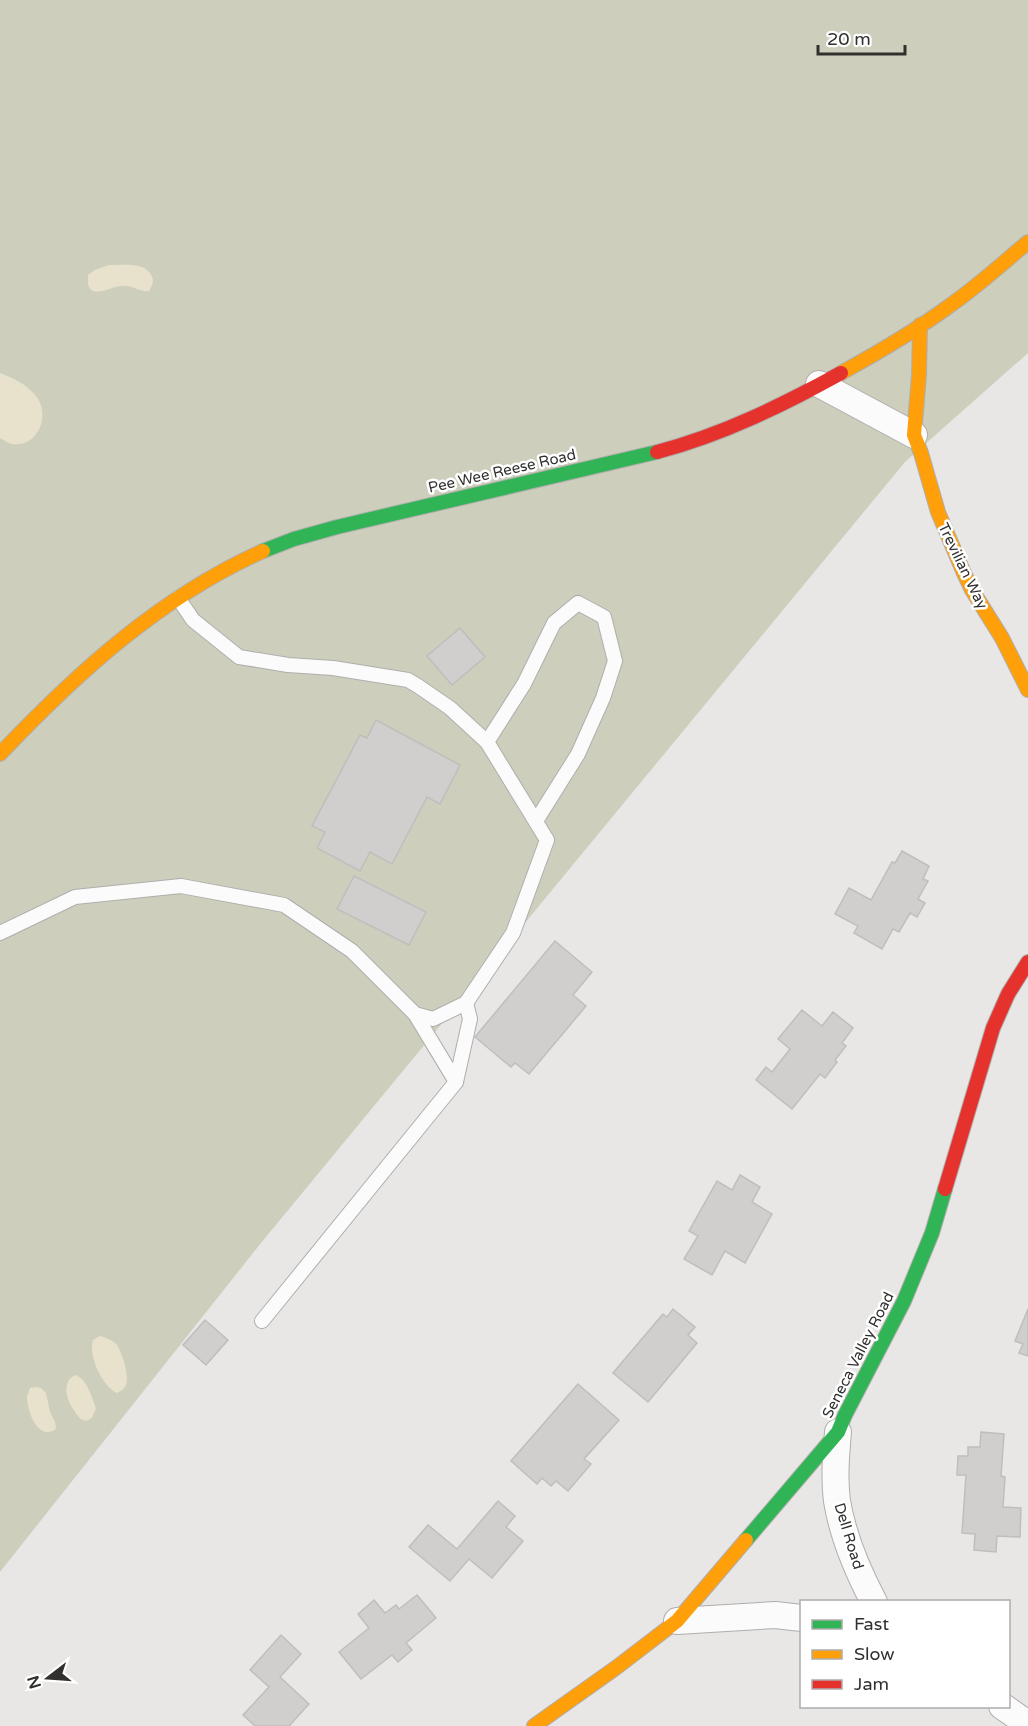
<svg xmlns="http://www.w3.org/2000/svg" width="1028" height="1726" font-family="'Varela Round',sans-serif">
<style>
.green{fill:#cdcfbc}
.sand{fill:#e8e2cd}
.building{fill:#d1cfce;stroke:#c0bebd;stroke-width:1.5}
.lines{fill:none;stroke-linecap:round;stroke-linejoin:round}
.lane-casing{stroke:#afaead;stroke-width:16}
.street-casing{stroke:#afaead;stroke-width:28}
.fast-casing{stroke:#afaead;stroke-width:16}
.slow-casing{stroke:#afaead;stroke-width:16}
.jam-casing{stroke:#afaead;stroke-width:16}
.lane{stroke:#fcfbfb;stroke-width:14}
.street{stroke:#fcfbfb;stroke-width:26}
.fast{stroke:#30b455;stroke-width:14}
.slow{stroke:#ff9f0a;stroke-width:14}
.jam{stroke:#e5322d;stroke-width:14}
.labels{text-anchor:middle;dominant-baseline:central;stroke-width:5;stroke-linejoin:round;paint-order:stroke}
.street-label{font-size:15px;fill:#31302f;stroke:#fff}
</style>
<rect width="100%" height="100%" fill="#e9e7e5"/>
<polygon class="green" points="0,0 1028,0 1028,353 905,462 261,1243 0,1572"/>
<g class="sand">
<path d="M109 265C122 265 142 262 150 273 155 280 153 284 149 291 140 292 133 286 125 286 112 284 85 306 88 275L95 270Z"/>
<path d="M0 373C13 378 26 384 35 395 52 414 38 448 12 444 8 443 4 440 0 438Z"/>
<path d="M100 1336C106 1338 113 1340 117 1345 122 1353 131 1379 125 1387 124 1389 119 1392 117 1393 102 1386 88 1356 93 1340Z"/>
<path d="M75 1375C88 1380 91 1396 96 1408L92 1418 86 1421 81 1419C71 1409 57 1385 75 1375Z"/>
<path d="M36 1387 41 1388 46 1393 50 1412 55 1422 56 1429C38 1441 28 1413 27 1398 27 1396 29 1391 30 1388Z"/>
</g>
<g class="building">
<polygon points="460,628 485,657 452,685 427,656"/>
<polygon points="376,720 460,765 440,804 427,797 392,864 370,852 360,871 317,848 325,832 312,826 360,735 367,738"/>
<polygon points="902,851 929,866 923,879 928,881 918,899 925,903 917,917 910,913 899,932 893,929 882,949 854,933 858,926 835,914 849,888 871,900 892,862 895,863"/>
<polygon points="354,876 426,912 409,945 337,909"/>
<polygon points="555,941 592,972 573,995 586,1006 529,1074 515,1063 511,1067 475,1037"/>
<polygon points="802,1010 822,1026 833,1012 853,1028 842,1043 846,1046 835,1060 837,1062 825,1078 820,1074 792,1109 756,1080 766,1067 772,1072 790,1049 778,1039"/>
<polygon points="740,1175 760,1187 752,1202 772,1214 745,1263 725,1251 712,1275 684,1259 698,1236 689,1231 717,1181 732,1190"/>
<polygon points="673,1309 695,1327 688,1335 697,1343 648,1402 613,1373 663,1314 667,1317"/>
<polygon points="1028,1309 1028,1356 1019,1353 1023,1344 1015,1341"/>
<polygon points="205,1320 228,1340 206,1365 183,1345"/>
<polygon points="578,1384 619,1420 584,1459 591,1464 568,1491 556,1481 551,1486 542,1478 537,1484 511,1461"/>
<polygon points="981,1432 1004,1434 1001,1476 1005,1477 1003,1507 1021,1508 1020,1537 997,1536 996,1552 974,1550 975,1534 962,1533 966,1475 957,1475 958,1456 968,1456 968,1447 980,1447"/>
<polygon points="498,1501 515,1516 506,1527 523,1541 492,1578 469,1559 450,1581 409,1547 428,1525 457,1549"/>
<polygon points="417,1595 436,1618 406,1643 412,1650 398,1662 392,1655 361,1679 339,1652 369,1628 358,1614 374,1600 385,1613 396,1605 399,1609"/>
<polygon points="281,1635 301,1654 280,1677 309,1704 289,1726 255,1726 243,1715 269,1687 250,1670"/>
</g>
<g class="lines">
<defs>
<g id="lane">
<polyline points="487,742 524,684 554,623 578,603 604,617 615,661 603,698 578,754 536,821"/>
<polyline points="0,933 75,897 181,886 284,905 352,951 415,1014 433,1019 466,1003 513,933 547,840 487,742 450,708 418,686 408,680 333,668 288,665 239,657 193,620 178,598"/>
<polyline points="415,1014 456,1082"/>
<polyline points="262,1321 456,1082 470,1019 466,1003"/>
</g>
<g id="street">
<polyline points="819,384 914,435"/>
<path d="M838 1432C836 1455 834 1478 837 1501 843 1537 857 1570 874 1602"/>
<polyline points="677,1621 775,1615 802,1618"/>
<polyline points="1002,1706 1028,1724"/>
</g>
<g id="fast">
<polyline points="263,551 294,539 337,527 657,452"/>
<polyline points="746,1540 838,1432 845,1415 904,1301 932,1233 945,1189"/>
</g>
<g id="slow">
<polyline points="920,325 919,375 914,435 921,453 938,512 963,571 972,590 1002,638 1028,690"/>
<path d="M841 373C879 352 917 330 952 304 979 285 1003 263 1028 242"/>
<path d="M0 754C77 673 160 597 263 551"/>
<polyline points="534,1726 617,1667 677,1621 746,1540"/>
</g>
<g id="jam">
<path d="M657 452C722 435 783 405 841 373"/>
<polyline points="945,1189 993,1028 1008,994 1028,962"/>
</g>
</defs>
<use href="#lane" class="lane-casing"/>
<use href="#street" class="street-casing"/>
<use href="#fast" class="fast-casing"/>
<use href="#slow" class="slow-casing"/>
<use href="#jam" class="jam-casing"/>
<use href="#lane" class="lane"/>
<use href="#street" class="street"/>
<use href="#fast" class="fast"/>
<use href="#slow" class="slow"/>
<use href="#jam" class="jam"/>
</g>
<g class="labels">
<g class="street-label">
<text transform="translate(502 471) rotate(-13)">Pee Wee Reese Road</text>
<text transform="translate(963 566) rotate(64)">Trevilian Way</text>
<text transform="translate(858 1355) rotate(-63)">Seneca Valley Road</text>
<text transform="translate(849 1536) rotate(73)">Dell Road</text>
</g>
</g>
<rect x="800" y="1600" width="210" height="108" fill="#ffffff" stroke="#adacac" stroke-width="1.5"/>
<rect x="812" y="1620" width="30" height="9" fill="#30b455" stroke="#adacac" stroke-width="1.5"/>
<text x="854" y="1630" font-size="18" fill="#31302f">Fast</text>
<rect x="812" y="1650" width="30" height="9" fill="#ff9f0a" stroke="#adacac" stroke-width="1.5"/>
<text x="854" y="1660" font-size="18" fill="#31302f">Slow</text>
<rect x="812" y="1680" width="30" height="9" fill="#e5322d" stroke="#adacac" stroke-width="1.5"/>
<text x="854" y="1690" font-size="18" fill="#31302f">Jam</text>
<g transform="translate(48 1678) rotate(253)" stroke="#ffffff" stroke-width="4.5" paint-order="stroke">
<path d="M0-4.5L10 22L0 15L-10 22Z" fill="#31302f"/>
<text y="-9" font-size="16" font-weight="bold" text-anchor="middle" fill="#31302f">N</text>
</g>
<path d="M818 45v9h87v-9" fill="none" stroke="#31302f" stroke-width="3"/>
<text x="827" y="45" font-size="18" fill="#31302f" stroke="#ffffff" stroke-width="4.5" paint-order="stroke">20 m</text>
</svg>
